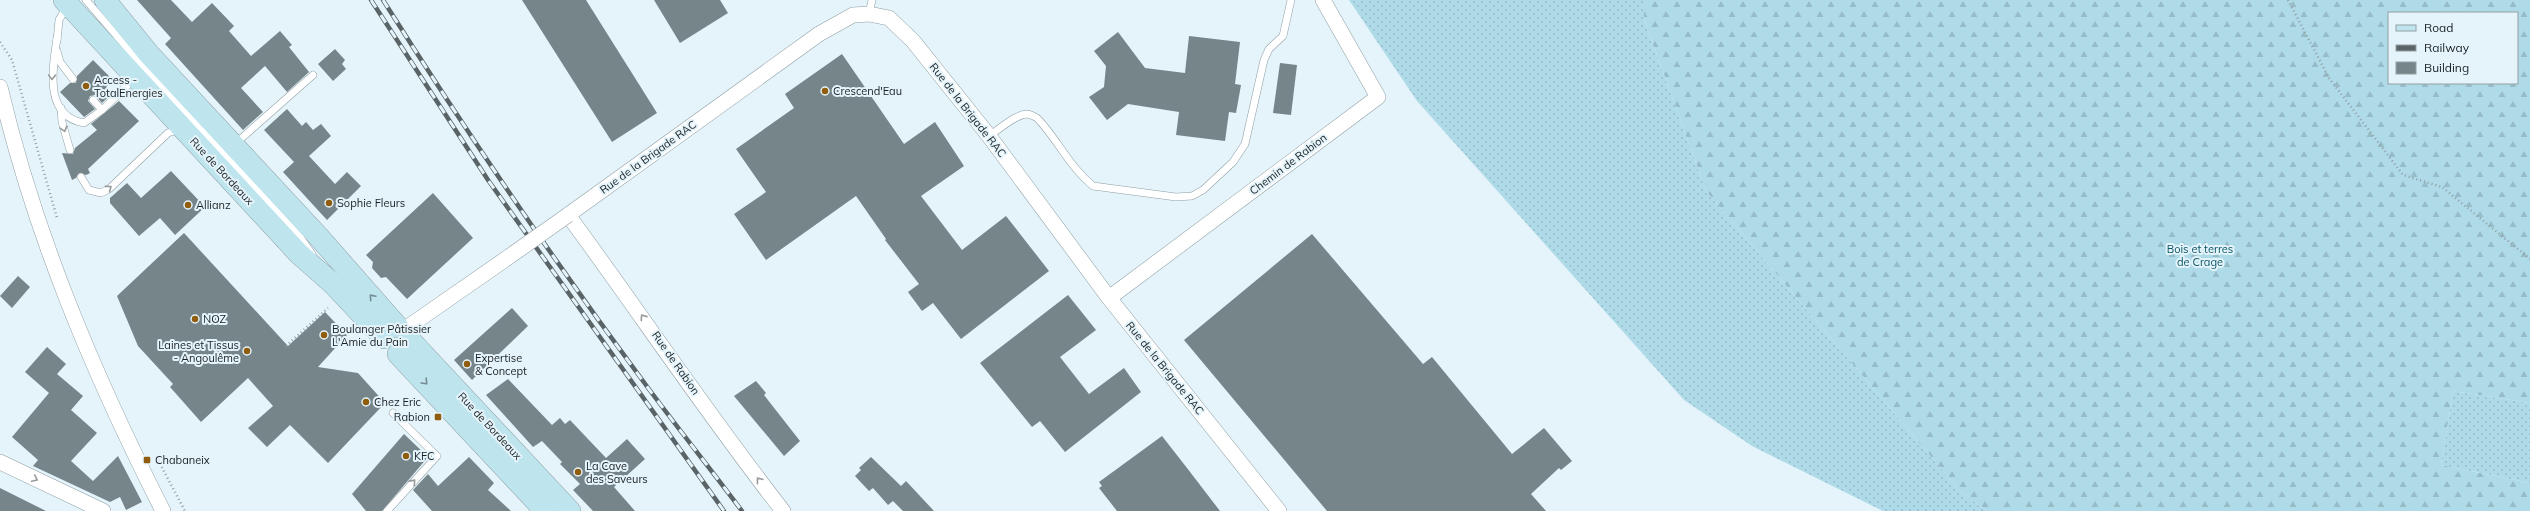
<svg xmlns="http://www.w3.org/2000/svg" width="2530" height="511" font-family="Mulish,sans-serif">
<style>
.grass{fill:url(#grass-dots)}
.forest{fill:url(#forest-firs);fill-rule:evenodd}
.building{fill:#76858a}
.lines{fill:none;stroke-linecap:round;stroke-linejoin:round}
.service-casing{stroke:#8f9ea3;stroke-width:8}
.minor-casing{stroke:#8f9ea3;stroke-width:16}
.secondary-casing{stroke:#8f9ea3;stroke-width:22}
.path{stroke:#929ea3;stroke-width:2.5;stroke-dasharray:1 3;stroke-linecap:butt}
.service{stroke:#fff;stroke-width:7}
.minor{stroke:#fff;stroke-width:15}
.secondary{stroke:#bee4ee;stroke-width:21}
.rail-casing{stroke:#5a6366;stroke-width:4.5}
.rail{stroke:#e4f4fa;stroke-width:3;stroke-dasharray:9;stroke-linecap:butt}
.minor-bridge-casing{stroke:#8f9ea3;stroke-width:16;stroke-linecap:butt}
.minor-bridge{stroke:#fff;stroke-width:15}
.oneway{stroke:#989b9c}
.oneway2{stroke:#758c93}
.poi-dot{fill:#905c0e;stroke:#e4f4fa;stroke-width:1.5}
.labels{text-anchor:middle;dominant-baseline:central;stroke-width:4;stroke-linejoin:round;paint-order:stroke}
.poi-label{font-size:11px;fill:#1b2123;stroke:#e4f4fa;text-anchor:start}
.street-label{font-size:11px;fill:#1b2123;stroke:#e4f4fa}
.park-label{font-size:11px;fill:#0a5567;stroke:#e4f4fa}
</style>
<defs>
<pattern id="grass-dots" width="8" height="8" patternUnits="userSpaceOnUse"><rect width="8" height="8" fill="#afdbe9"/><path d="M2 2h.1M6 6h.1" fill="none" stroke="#96bcc8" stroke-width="1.8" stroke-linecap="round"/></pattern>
<pattern id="forest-firs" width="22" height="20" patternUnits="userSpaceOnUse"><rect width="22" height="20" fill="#afdbe9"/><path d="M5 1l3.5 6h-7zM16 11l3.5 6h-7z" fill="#96bcc8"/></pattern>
</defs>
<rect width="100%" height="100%" fill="#e4f4fa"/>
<g class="grass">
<polygon points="1349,0 1644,0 1644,19 1706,191 1961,492 1987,511 1883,511 1752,446 1684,400 1417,101"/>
<polygon points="2453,391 2530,403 2530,483 2441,465"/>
</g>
<path class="forest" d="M1644 0H2530V403L2453 391 2441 465 2530 483V511H1987L1961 492 1706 191 1644 19ZM2389 13H2517V83H2389Z"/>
<g class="building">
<polygon points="137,0 171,0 192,22 212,3 234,26 229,31 251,56 280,31 292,45 289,47 309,72 287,92 265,66 241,88 263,112 243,130 165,44 171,38"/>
<polygon points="522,0 586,0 657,113 612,142"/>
<polygon points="654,0 720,0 728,13 680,43"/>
<polygon points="1118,32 1145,68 1185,73 1189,36 1240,42 1235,84 1241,85 1236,113 1229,112 1225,141 1176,135 1179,112 1128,104 1107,120 1089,97 1104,87 1106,66 1094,51"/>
<polygon points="335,49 345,60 342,64 346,69 333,81 318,64"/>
<polygon points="842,54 904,144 935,122 964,166 921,196 962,250 1006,216 1049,271 961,339 933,303 922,311 908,292 919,284 885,240 886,239 856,196 766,260 734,214 766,192 736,149 794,108 785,94"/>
<polygon points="93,60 113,80 106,87 112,93 102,103 95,95 90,96 88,101 95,109 84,117 60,92 70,83 76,83 77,76"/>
<polygon points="1280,63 1297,65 1291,115 1273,113"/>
<polygon points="119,101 139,121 88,169 90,173 86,175 79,173 76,178 72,180 62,153 73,154 75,148 97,130 91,124"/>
<polygon points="287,109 302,126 306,122 313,130 321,124 331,136 309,156 335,184 347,172 361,186 327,220 283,172 294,162 264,130"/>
<polygon points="171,171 205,207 175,235 160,218 139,236 110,203 110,198 127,183 141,198"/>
<polygon points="433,193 473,238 407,299 386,277 381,278 372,268 373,262 366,255"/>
<polygon points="184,233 288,346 325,312 347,335 318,367 358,373 385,403 328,463 290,425 267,447 248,428 273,406 248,378 201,422 170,387 173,384 138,346 117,296"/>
<polygon points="1312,234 1423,364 1432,357 1512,454 1544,428 1572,461 1561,470 1559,468 1531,494 1546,511 1327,511 1184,340"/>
<polygon points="18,276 30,287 12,308 0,296"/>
<polygon points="1068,295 1096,330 1060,357 1089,394 1124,368 1141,392 1065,452 1040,421 1032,427 980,363"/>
<polygon points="512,308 528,326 472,380 454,360"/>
<polygon points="47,347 66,364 57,374 83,396 71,410 97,433 71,461 93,481 118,456 142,502 126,510 120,497 110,502 33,466 38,460 12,437 49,393 25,372"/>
<polygon points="508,379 552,425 560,418 565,424 570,420 606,458 627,439 645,459 614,487 635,511 593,511 573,490 580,484 560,464 562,462 542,441 533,447 486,395"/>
<polygon points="756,381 766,393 764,395 800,441 784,456 734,396"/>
<polygon points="404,434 428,457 382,511 366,511 352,494"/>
<polygon points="1162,436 1187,468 1220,511 1117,511 1099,488 1102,486 1099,482"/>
<polygon points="469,457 494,483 488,490 511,511 432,511 413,490 428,474 438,486"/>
<polygon points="871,457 901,486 906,481 934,511 903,511 893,501 888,505 873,488 869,491 855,476 861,470 859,468"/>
<polygon points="0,488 46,511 0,511"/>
</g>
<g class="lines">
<defs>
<g id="service">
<polyline points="86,0 140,63 300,237 312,254"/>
<polyline points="869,14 872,0"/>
<path d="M57 38C53 67 43 116 84 123L102 110"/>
<polyline points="57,41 59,20 67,6"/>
<polyline points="57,51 60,62 73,79"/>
<polyline points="93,100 102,110 135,78"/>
<polyline points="61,108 62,122 70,150"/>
<path d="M989 136C1000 129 1013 116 1026 114 1030 114 1037 117 1039 120 1059 142 1069 166 1093 186L1176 197 1192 196 1203 190 1233 162 1245 144 1264 60 1269 49 1283 36 1291 0"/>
<polyline points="235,144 313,75"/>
<polyline points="81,177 89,190 101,193 109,189 168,133 179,129"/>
<polyline points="387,511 437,456 393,413"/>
</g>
<g id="minor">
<path d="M0 87C35 236 94 375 163 511"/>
<polyline points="1109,298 1378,97 1323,0"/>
<polyline points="405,329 510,256"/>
<polyline points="0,462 103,511"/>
<path d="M783 511C708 415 640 313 568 215L819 34 853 15 869 14 889 18 913 41 989 136 1109 298 1279 511"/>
</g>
<g id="secondary">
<polyline points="64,0 299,254 332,283 384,338"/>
<polyline points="105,0 149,54 318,236 398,327"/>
<polyline points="411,341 570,511"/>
<polyline points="398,354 545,511"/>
</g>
</defs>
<use href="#service" class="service-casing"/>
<use href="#minor" class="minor-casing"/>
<use href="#secondary" class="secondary-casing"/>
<g class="path">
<polyline points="2288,0 2329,78 2403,175 2442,187 2530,259"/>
<polyline points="0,42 12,60 57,218"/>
<polyline points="286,346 328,308"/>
<polyline points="158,460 185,511"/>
</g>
<use href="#service" class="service"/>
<use href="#minor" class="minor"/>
<use href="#secondary" class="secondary"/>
<defs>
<g id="rail">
<polyline points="371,0 488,180 724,511"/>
<path d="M383 0C465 130 552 258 643 381 675 425 710 468 742 511"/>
</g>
</defs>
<use href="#rail" class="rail-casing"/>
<use href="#rail" class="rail"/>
<defs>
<polyline id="minor-bridge" points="510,256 568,215"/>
</defs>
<use href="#minor-bridge" class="minor-bridge-casing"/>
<use href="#minor-bridge" class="minor-bridge"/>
</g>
<defs><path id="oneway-chevron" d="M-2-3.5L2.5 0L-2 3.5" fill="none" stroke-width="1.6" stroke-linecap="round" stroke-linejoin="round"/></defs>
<g class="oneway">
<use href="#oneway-chevron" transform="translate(52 77) rotate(92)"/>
<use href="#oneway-chevron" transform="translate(64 129) rotate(74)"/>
<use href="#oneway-chevron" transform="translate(109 188) rotate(-37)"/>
<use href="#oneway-chevron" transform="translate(643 317) rotate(-125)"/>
<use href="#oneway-chevron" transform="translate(35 479) rotate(25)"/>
<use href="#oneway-chevron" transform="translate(759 480) rotate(-128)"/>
<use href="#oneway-chevron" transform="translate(413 482) rotate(-48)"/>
</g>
<g class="oneway2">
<use href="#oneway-chevron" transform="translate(372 297) rotate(-131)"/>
<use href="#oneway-chevron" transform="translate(425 382) rotate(47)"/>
</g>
<g class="poi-dot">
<circle cx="86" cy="86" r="4"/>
<circle cx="825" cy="91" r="4"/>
<circle cx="329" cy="203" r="4"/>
<circle cx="188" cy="205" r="4"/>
<circle cx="195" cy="319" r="4"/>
<circle cx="324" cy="335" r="4"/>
<circle cx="247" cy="351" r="4"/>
<circle cx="467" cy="364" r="4"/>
<circle cx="366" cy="402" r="4"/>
<rect x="434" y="413" width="8" height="8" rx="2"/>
<circle cx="406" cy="456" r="4"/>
<rect x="143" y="456" width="8" height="8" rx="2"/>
<circle cx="578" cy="472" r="4"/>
</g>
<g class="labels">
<g class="poi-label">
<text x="94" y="80">Access -<tspan x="94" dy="13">TotalEnergies</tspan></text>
<text x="833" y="91">Crescend'Eau</text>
<text x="337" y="203">Sophie Fleurs</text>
<text x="196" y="205">Allianz</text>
<text x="203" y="319">NOZ</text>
<text x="332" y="329">Boulanger Pâtissier<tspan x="332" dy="13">L'Amie du Pain</tspan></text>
<text x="239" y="345" text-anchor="end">Laines et Tissus<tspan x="239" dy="13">- Angoulême</tspan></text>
<text x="475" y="358">Expertise<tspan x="475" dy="13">&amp; Concept</tspan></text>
<text x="374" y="402">Chez Eric</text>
<text x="430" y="417" text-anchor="end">Rabion</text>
<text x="414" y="456">KFC</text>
<text x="155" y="460">Chabaneix</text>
<text x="586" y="466">La Cave<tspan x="586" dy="13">des Saveurs</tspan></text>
</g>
<g class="street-label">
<text transform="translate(968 110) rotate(52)">Rue de la Brigade RAC</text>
<text transform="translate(648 157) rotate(-36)">Rue de la Brigade RAC</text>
<text transform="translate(1288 164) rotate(-37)">Chemin de Rabion</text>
<text transform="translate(222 171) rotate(47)">Rue de Bordeaux</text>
<text transform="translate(676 363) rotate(55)">Rue de Rabion</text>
<text transform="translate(1165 368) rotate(51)">Rue de la Brigade RAC</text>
<text transform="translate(490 426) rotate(47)">Rue de Bordeaux</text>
</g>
<g class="park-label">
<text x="2200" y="249">Bois et terres<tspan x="2200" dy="13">de Crage</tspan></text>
</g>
</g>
<rect x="2388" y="12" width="130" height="72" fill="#e4f4fa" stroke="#94a0a4"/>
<rect x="2396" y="25" width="20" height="6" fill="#bee4ee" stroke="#94a0a4"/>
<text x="2424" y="32" font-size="12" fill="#1b2123">Road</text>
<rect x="2396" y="45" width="20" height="6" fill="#5a6366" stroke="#94a0a4"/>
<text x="2424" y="52" font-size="12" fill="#1b2123">Railway</text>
<rect x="2396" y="62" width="20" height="12" fill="#76858a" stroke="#94a0a4"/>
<text x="2424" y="72" font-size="12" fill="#1b2123">Building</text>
</svg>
